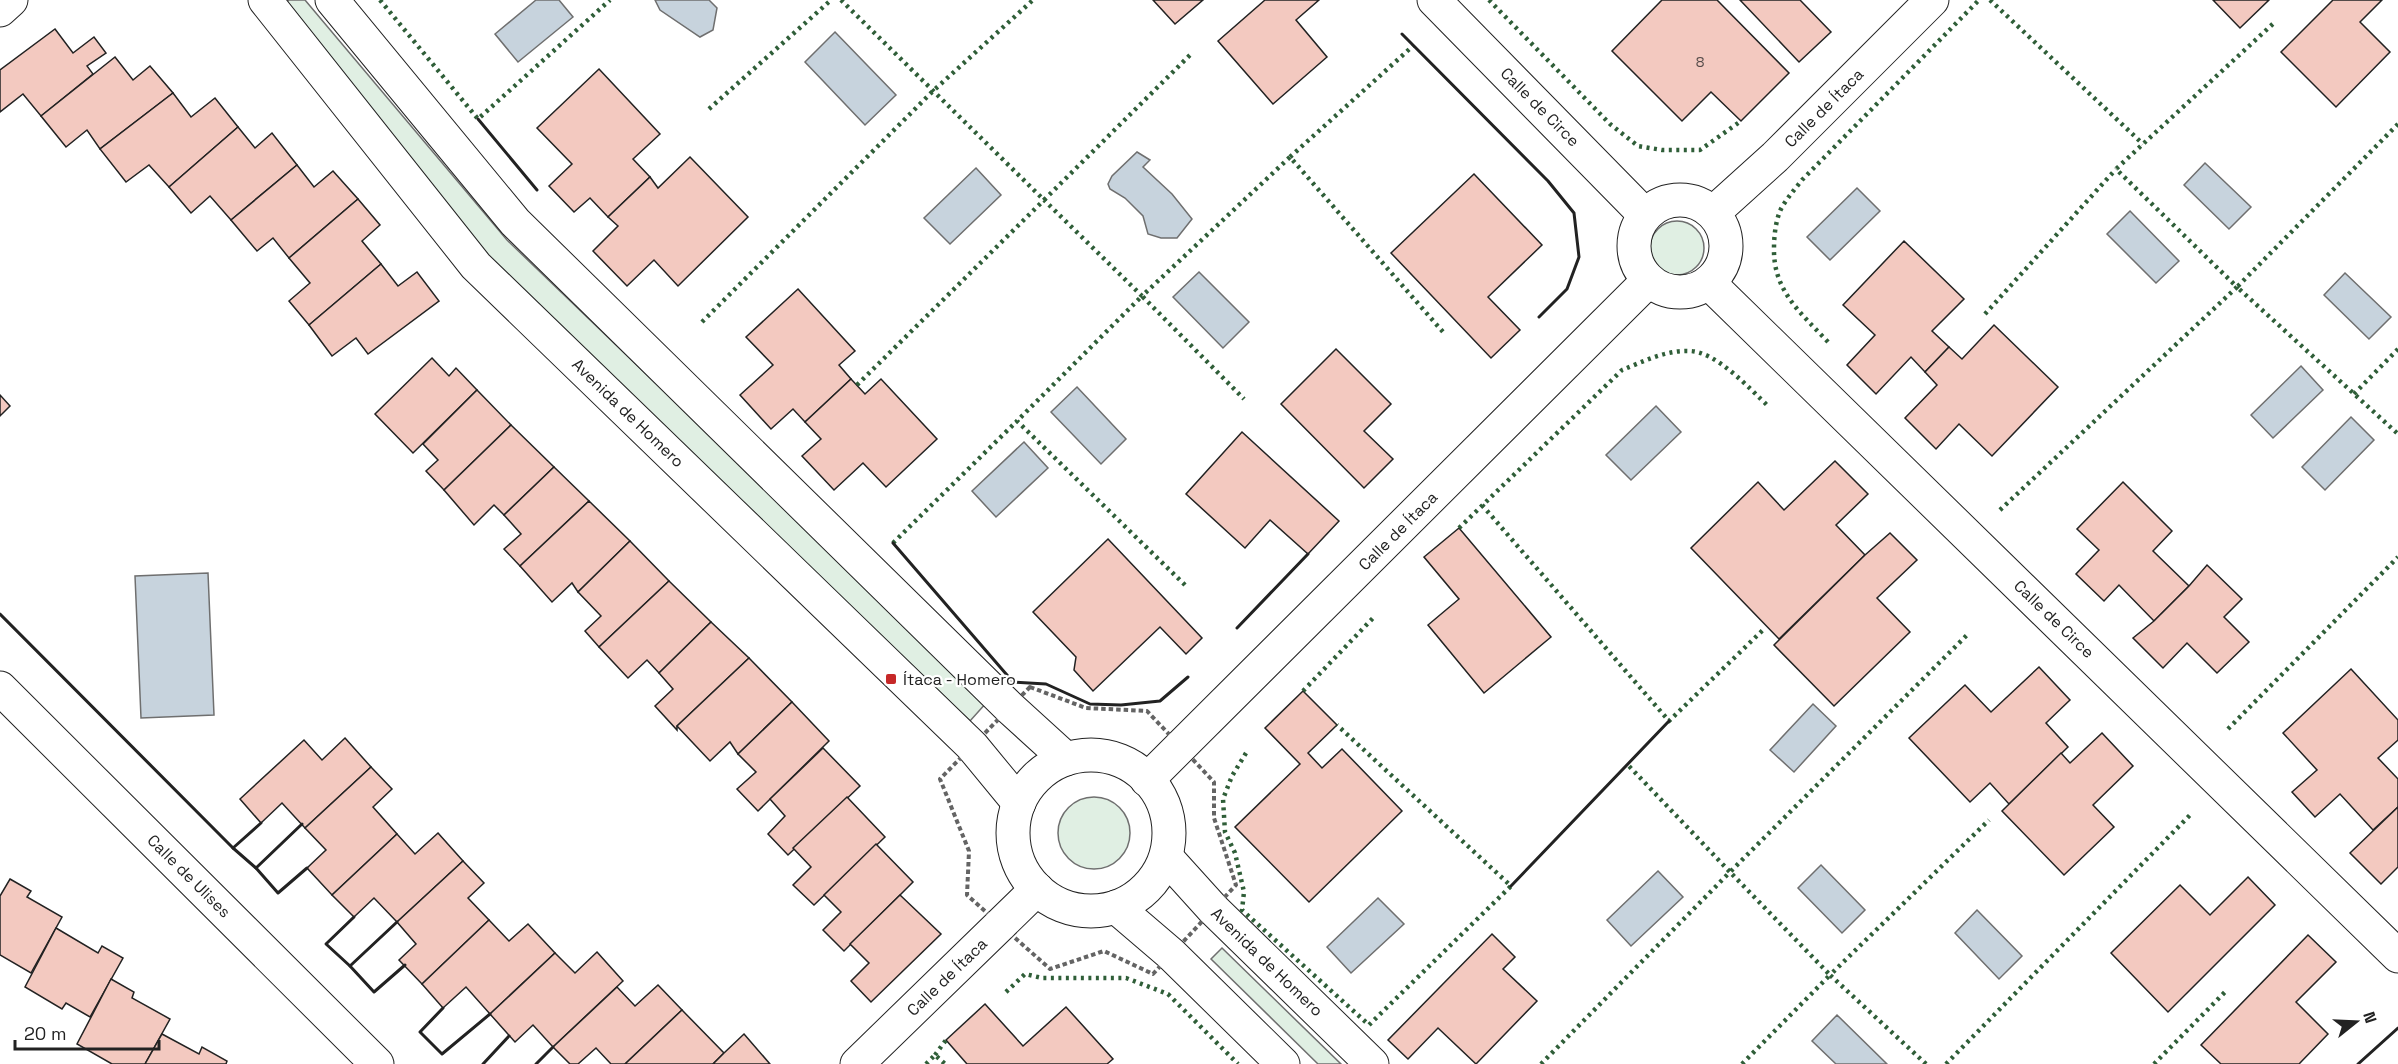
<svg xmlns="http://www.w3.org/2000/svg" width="2398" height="1064" font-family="'Space Grotesk',sans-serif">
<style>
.green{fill:#e0efe3;stroke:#6f6f6f;stroke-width:1.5}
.water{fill:#c7d3dd;stroke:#6f6f6f;stroke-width:1.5}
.building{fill:#f3c9c0;stroke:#222;stroke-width:1.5}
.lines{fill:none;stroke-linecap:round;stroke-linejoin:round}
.minor-casing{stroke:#222;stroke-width:35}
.path{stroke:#646464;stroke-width:4;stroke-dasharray:4.5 3;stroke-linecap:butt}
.minor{stroke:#fff;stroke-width:33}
.hedge{stroke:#2f5e38;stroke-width:4.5;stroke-dasharray:3 4.5;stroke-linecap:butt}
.wall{stroke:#222;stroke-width:3}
.poi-dot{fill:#c62828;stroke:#fff;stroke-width:2}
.labels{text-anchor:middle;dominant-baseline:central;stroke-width:4.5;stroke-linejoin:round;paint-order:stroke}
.number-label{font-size:14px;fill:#564c4a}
.street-label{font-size:16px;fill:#222;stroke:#fff}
.poi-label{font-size:16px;fill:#222;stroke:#fff;text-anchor:start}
</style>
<rect width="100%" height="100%" fill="#fff"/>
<g class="green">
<polygon points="289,0 305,0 507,240 987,702 970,721 489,261 283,5"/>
<circle cx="1677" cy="248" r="27"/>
<circle cx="1094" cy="833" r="36"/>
<polygon points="1222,948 1341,1064 1318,1064 1211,959"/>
</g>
<g class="water">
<polygon points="536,0 559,0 573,17 518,62 495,34"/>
<polygon points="655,0 709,0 717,8 713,30 700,37 660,10"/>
<polygon points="835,32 896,95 865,125 805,62"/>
<polygon points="1137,152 1150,160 1143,167 1172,194 1192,219 1177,238 1161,238 1148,234 1143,216 1125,198 1110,189 1108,184 1112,176"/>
<polygon points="2205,163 2251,207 2229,229 2184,185"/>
<polygon points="976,168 1001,195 950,244 924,218"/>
<polygon points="1857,188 1880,211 1830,260 1807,237"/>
<polygon points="2130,211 2179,261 2156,283 2107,234"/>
<polygon points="1199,272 1249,322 1223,348 1173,297"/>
<polygon points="2345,273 2391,317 2369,339 2324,295"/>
<polygon points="2301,366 2323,390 2273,438 2251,415"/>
<polygon points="1077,387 1126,439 1101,464 1051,412"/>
<polygon points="1656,406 1681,432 1631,480 1606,455"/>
<polygon points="2351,417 2374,440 2325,490 2302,467"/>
<polygon points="1024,442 1048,468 996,517 972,491"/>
<polygon points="208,573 214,715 141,718 135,576"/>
<polygon points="1813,704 1836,726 1794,772 1770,750"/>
<polygon points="1821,865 1865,910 1842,933 1798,888"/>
<polygon points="1658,871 1683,897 1631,946 1607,920"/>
<polygon points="1378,898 1404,924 1351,973 1327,947"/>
<polygon points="1977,910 2022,956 1999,979 1955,933"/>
<polygon points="1837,1015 1887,1064 1836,1064 1812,1041"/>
</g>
<g class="building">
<polygon points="1153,0 1203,0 1175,24"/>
<polygon points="1265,0 1319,0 1296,20 1327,57 1273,104 1218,41"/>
<polygon points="1662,0 1717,0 1789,73 1741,121 1711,92 1682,121 1612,51"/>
<polygon points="1740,0 1800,0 1831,32 1799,62"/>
<polygon points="2213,0 2269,0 2240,28"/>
<polygon points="2333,0 2382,0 2360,22 2390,52 2336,107 2281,52"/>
<polygon points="55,29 73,53 94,37 106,53 87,66 93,74 41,116 23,94 0,112 0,70"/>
<polygon points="115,57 133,80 150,66 173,93 100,149 87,130 66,147 41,116"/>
<polygon points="599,69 660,134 633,159 650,177 608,217 590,198 574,212 549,186 572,164 537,128"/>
<polygon points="173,93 191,117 215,98 238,127 169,187 149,165 126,182 100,149"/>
<polygon points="238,127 255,148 272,133 297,165 231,220 210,196 191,213 169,187"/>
<polygon points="690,157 748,217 678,286 654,260 627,286 593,251 618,226 608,217 650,177 658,188"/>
<polygon points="297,165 314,187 333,171 358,199 289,258 273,238 257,251 231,220"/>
<polygon points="1474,174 1542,245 1488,297 1520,330 1491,358 1391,253"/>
<polygon points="358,199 380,225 362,241 381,264 309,325 289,301 310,283 289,258"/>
<polygon points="1904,241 1964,299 1932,331 1949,347 1925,372 1911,357 1876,394 1847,365 1875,335 1843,305"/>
<polygon points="381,264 398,286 417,272 439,301 368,354 356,338 332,356 309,325"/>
<polygon points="798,289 855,351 839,365 851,379 805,422 793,409 771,429 740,395 773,365 746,337"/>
<polygon points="1994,325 2058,387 1992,456 1959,424 1936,449 1905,418 1937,385 1925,372 1949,347 1962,359"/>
<polygon points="1336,349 1391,404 1364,431 1393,459 1364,488 1281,404"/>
<polygon points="432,358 449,376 456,368 477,390 413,453 375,414"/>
<polygon points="851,379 865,394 881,379 937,439 886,487 863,463 834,490 802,456 821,439 805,422"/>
<polygon points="477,390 511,425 444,490 426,471 438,460 423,444"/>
<polygon points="0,395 10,406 0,416"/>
<polygon points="511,425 554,467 504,515 494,505 474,525 444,490"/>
<polygon points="1242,432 1339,521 1308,554 1270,520 1245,548 1186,494"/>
<polygon points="1835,461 1868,494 1836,525 1865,555 1779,639 1691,548 1758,482 1784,510"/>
<polygon points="554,467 589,501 520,566 504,549 521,534 504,515"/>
<polygon points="2123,482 2172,531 2153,551 2189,586 2154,621 2119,585 2104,601 2076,574 2099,550 2077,529"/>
<polygon points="589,501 630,541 578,592 572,583 552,602 520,566"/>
<polygon points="1459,528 1551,637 1484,693 1428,625 1459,599 1424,557"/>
<polygon points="1890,533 1917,560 1877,598 1910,632 1834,706 1774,645 1865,555"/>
<polygon points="1108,539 1202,638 1186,654 1160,627 1093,691 1074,670 1076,657 1033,612"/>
<polygon points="630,541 669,581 599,647 585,631 601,616 578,592"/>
<polygon points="2207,565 2242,599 2224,617 2249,642 2217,673 2187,643 2163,668 2133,638 2154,621 2189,586"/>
<polygon points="669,581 711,622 659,673 647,660 628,678 599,647"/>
<polygon points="711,622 749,658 677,726 677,730 655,706 673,689 659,673"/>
<polygon points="749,658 792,702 738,754 730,742 710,761 677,726"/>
<polygon points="2039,667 2070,700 2046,723 2068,747 2009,804 1990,783 1970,802 1909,738 1965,685 1991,712"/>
<polygon points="2351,669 2398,720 2398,740 2378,758 2398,779 2398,807 2373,830 2340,794 2315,817 2292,792 2317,770 2283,733"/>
<polygon points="1303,691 1337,725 1308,753 1322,768 1342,749 1402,811 1309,902 1235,827 1300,764 1265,728"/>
<polygon points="792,702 829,741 758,811 737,789 756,772 738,754"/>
<polygon points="2102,733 2133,766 2093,805 2114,827 2064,875 2002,811 2061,753 2070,763"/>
<polygon points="345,738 371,767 305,828 282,803 261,823 240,799 304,740 322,760"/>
<polygon points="823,748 860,786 788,855 768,834 785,816 770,799"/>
<polygon points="371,767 392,789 373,807 397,834 332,895 307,868 326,850 305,828"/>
<polygon points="847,797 885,837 814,905 793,885 811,867 793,848"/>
<polygon points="2398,807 2398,867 2381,884 2350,853"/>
<polygon points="438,833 463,861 397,922 374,898 354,917 332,895 397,834 415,854"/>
<polygon points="876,844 913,882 844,951 823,930 841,912 824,895"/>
<polygon points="463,861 484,883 468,898 489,920 422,984 399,960 416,944 397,922"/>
<polygon points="2248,877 2275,905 2168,1012 2111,953 2180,885 2210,915"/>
<polygon points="10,879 31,891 27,897 62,917 31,973 0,955 0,896"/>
<polygon points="900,895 941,934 871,1002 851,981 869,963 850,944"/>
<polygon points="489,920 509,941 528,924 555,953 490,1014 466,987 443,1008 422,984"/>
<polygon points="56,928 98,953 102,946 123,958 90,1017 66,1003 62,1009 25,987"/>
<polygon points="1492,934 1515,957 1503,969 1537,1001 1476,1064 1438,1028 1408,1059 1388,1040"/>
<polygon points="2308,935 2336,962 2296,1002 2328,1034 2299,1064 2221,1064 2201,1045"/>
<polygon points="597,952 623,981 553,1047 533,1025 515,1042 490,1014 555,953 575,973"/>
<polygon points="111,979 134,992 132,998 170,1019 145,1064 112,1064 77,1044"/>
<polygon points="658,985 682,1010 625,1064 611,1064 596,1048 578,1064 570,1064 553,1047 617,987 635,1006"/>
<polygon points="985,1004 1023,1046 1066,1007 1113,1059 1107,1064 967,1064 946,1040"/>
<polygon points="682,1010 724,1053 713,1064 625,1064"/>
<polygon points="162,1034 199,1054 202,1047 227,1061 226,1064 145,1064"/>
<polygon points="744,1034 770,1064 713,1064 724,1053"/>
</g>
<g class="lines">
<defs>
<g id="minor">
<polyline points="265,0 476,266 972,746 1019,803"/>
<polyline points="332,0 515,222 1010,708 1066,759"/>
<polyline points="1434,0 1645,215"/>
<polyline points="0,10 11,0"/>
<circle cx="1680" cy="246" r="46"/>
<polyline points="1713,213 1775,157 1932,0"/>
<polyline points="1709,283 2398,956"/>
<polyline points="0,688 377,1064"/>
<circle cx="1091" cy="833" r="78"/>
<polyline points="1147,780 1648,281"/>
<polyline points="1166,857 1213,909 1372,1064"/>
<polyline points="1116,907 1171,954 1283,1064"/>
<polyline points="857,1064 1037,889"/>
</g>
</defs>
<use href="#minor" class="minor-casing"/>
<polygon class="path" points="1030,687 1086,708 1147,711 1214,782 1214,818 1236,885 1153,974 1104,951 1050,969 967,895 969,851 940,779"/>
<use href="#minor" class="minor"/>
<g class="hedge">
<polyline points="380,0 478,119 610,0"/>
<polyline points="841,0 1044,200 1190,55"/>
<polyline points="1489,0 1610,124 1638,146 1662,150 1700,150 1741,121"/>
<polyline points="1990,0 2143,144"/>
<polyline points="709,109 831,0"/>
<polyline points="2398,124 2237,287 2398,434"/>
<polyline points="1290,157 1414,45"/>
<polyline points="1985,314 2116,169"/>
<polyline points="702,322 933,91 1033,0"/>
<path d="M1828 342C1801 313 1773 291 1774 248 1774 235 1776 218 1782 207 1788 197 1795 189 1802 180L1979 0"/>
<polyline points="857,385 1044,200 1142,296 1290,157 1443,332"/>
<polyline points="2354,394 2398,349"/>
<polyline points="1482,505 1669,721 1765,628"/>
<polyline points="2000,510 2237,287 2116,169 2276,21"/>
<path d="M1459 528 1622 370C1642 362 1666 350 1689 351 1716 351 1750 389 1768 406"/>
<polyline points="893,543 1017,421"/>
<polyline points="1185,585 1017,421 1142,296 1244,399"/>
<polyline points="1303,691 1374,617"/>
<polyline points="2228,729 2398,557"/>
<polyline points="1246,753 1232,776 1223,799 1225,832 1235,853 1244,892 1242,910 1369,1025 1511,886 1337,725"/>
<polyline points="1006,992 1025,974 1042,978 1126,978 1168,994 1238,1064"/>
<polyline points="935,1055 946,1040"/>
<polyline points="926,1064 935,1055 945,1064"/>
<polyline points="1541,1064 1730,872 1627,764"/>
<polyline points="1742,1064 1830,975 1730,872 1967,635"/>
<polyline points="1926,1064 1830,975 1989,820"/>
<polyline points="1946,1064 2191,814"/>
<polyline points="2154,1064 2225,992"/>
</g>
<g class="wall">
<polyline points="1402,34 1548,181 1574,213 1579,257 1567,289 1539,317"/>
<polyline points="478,119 537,190"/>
<polyline points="893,543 1013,682 1046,684 1090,704 1121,705 1160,701 1188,677"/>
<polyline points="0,614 233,848"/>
<polyline points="1237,628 1308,554"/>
<polyline points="302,824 256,868 278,893 307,868"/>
<polyline points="256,868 233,848 261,823"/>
<polyline points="1511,886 1669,721"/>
<polyline points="397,922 350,966 374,992 405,965"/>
<polyline points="350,966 326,944 354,917"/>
<polyline points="443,1008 420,1032 442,1054 490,1014"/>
<polyline points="483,1064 509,1036"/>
<polyline points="536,1064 553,1047"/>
<polyline points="2358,1064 2398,1028"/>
</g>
</g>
<rect class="poi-dot" x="885" y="673" width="12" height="12" rx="3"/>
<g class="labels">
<g class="number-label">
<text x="1700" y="62">8</text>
</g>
<g class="street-label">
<text transform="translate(1540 107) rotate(45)">Calle de Circe</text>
<text transform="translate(1824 108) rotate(-45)">Calle de Ítaca</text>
<text transform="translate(628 413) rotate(44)">Avenida de Homero</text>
<text transform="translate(1398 531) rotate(-45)">Calle de Ítaca</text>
<text transform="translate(2054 619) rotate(44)">Calle de Circe</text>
<text transform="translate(189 876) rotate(45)">Calle de Ulises</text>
<text transform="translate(1267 962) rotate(44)">Avenida de Homero</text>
<text transform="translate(947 977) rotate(-44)">Calle de Ítaca</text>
</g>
<g class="poi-label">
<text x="903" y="679">Ítaca - Homero</text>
</g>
</g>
<g transform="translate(2356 1022) rotate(72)" stroke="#ffffff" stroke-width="4.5" paint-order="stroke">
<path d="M0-4.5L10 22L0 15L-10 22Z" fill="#222222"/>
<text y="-9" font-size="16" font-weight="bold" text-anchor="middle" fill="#222222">N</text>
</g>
<path d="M15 1040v9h144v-9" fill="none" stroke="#222222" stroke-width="3"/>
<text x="24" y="1040" font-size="18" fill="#222222" stroke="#ffffff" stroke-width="4.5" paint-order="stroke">20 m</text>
</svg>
